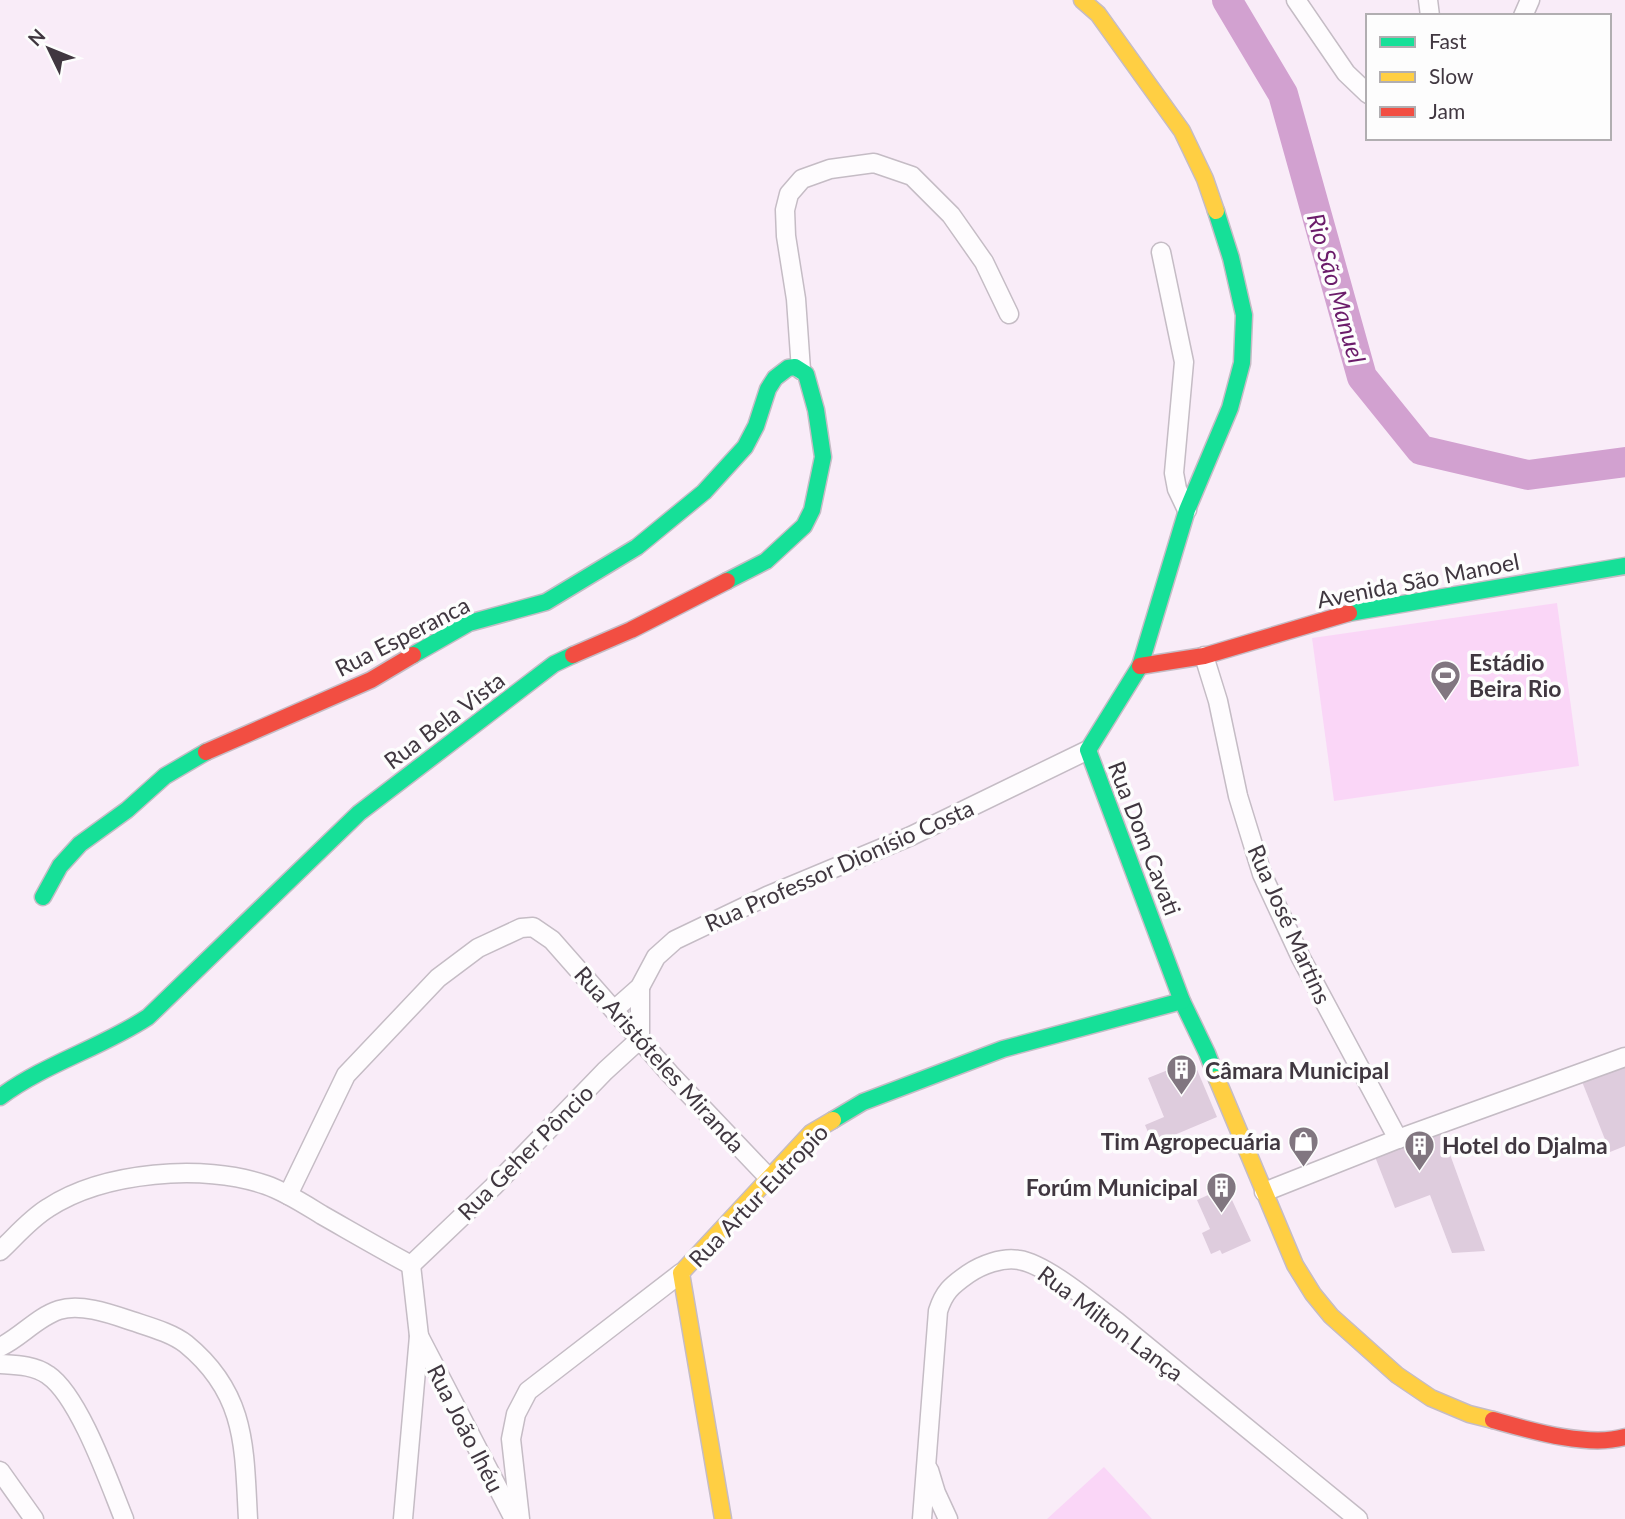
<svg xmlns="http://www.w3.org/2000/svg" width="1625" height="1519" font-family="Lato,sans-serif">
<style>
.pitch{fill:#fad6f7}
.lines{fill:none;stroke-linecap:round;stroke-linejoin:round}
.river{stroke:#d2a1d0;stroke-width:30}
.building{fill:#deccdd}
.street-casing{stroke:#c5bcc5;stroke-width:21}
.fast-casing{stroke:#c5bcc5;stroke-width:19}
.slow-casing{stroke:#c5bcc5;stroke-width:19}
.jam-casing{stroke:#c5bcc5;stroke-width:19}
.street{stroke:#fefcfe;stroke-width:18}
.fast{stroke:#16e098;stroke-width:16}
.slow{stroke:#ffcf43;stroke-width:16}
.jam{stroke:#f24e42;stroke-width:16}
.labels{text-anchor:middle;dominant-baseline:central;stroke-width:7;stroke-linejoin:round;paint-order:stroke}
.street-label{font-size:23px;fill:#403740;stroke:#fdfdfd}
.poi-label{font-size:23px;font-weight:bold;fill:#403740;stroke:#fdfdfd;text-anchor:start}
.water-label{font-size:24px;font-style:italic;fill:#6b1c6a;stroke:#fdfdfd}
</style>
<rect width="100%" height="100%" fill="#f9ecf8"/>
<g class="pitch">
<polygon points="1557,603 1579,766 1334,801 1312,638"/>
<polygon points="1104,1467 1152,1519 1047,1519"/>
</g>
<g class="lines">
<polyline class="river" points="1227,0 1283,94 1362,377 1421,450 1528,475 1625,462"/>
</g>
<g class="building">
<polygon points="1625,1057 1625,1146 1610,1152 1579,1074"/>
<polygon points="1193,1060 1217,1117 1153,1144 1145,1125 1164,1117 1148,1078"/>
<polygon points="1439,1124 1485,1251 1452,1253 1430,1195 1395,1208 1372,1149"/>
<polygon points="1226,1187 1251,1241 1222,1254 1220,1250 1211,1254 1202,1233 1210,1229 1197,1200"/>
</g>
<g class="lines">
<defs>
<g id="street">
<polyline points="1296,0 1346,73 1368,94"/>
<polyline points="1428,0 1430,16"/>
<polyline points="1523,16 1530,0"/>
<polyline points="1161,252 1184,362 1174,473 1177,489 1187,510"/>
<polyline points="801,370 796,299 786,236 785,210 789,194 802,179 830,169 874,163 912,176 951,215 984,262 1009,314"/>
<polyline points="1204,656 1218,701 1238,796 1262,874 1301,958 1398,1139"/>
<polyline points="614,1010 640,987 656,957 675,940 767,896 911,836 1088,750"/>
<polyline points="1264,1192 1398,1139 1625,1057"/>
<polyline points="288,1195 346,1075 438,978 478,948 521,928 533,927 552,940 670,1074 769,1178"/>
<path d="M0 1251C15 1237 30 1219 48 1208 103 1172 203 1163 266 1185 286 1192 304 1204 322 1215 352 1232 381 1249 411 1265"/>
<polyline points="411,1265 493,1187 605,1071 640,1039 640,987"/>
<polyline points="419,1336 514,1519"/>
<path d="M0 1347C20 1338 37 1317 59 1310 81 1303 111 1314 132 1321 150 1327 172 1333 186 1344 247 1394 244 1448 248 1519"/>
<path d="M0 1364C16 1365 34 1365 48 1375 79 1396 109 1482 124 1519"/>
<polyline points="929,1470 936,1493 948,1519"/>
<polyline points="0,1471 34,1519"/>
<polyline points="403,1519 419,1336 411,1265"/>
<polyline points="520,1519 511,1439 516,1414 528,1391 681,1273"/>
<path d="M922 1519 938 1311C944 1292 951 1286 968 1274 981 1265 1002 1257 1019 1260 1046 1264 1093 1304 1116 1321L1358 1519"/>
</g>
<g id="fast">
<polyline points="1216,211 1231,258 1244,315 1242,363 1230,408 1187,510 1140,666 1088,750 1182,1001 1207,1053 1217,1079"/>
<polyline points="1349,613 1625,566"/>
<polyline points="413,655 469,623 546,602 637,547 704,492 745,447 756,426 768,389 775,378 788,368 795,367 806,374 816,410 823,457 812,510 804,526 766,561 727,581"/>
<polyline points="43,897 60,866 80,844 127,810 165,776 206,752"/>
<path d="M0 1097C46 1063 101 1048 148 1017L359 813 554 664 573 655"/>
<polyline points="833,1120 863,1102 1003,1049 1182,1001"/>
</g>
<g id="slow">
<polyline points="1082,0 1098,14 1182,131 1205,179 1216,211"/>
<polyline points="1217,1079 1295,1265 1313,1294 1331,1316 1397,1375 1431,1398 1469,1414 1493,1420"/>
<polyline points="723,1519 681,1273 811,1133 833,1120"/>
</g>
<g id="jam">
<polyline points="573,655 631,630 727,581"/>
<polyline points="1140,666 1204,656 1349,613"/>
<polyline points="206,752 371,680 413,655"/>
<path d="M1493 1420C1529 1430 1588 1448 1625 1437"/>
</g>
</defs>
<use href="#street" class="street-casing"/>
<use href="#fast" class="fast-casing"/>
<use href="#slow" class="slow-casing"/>
<use href="#jam" class="jam-casing"/>
<use href="#street" class="street"/>
<use href="#fast" class="fast"/>
<use href="#slow" class="slow"/>
<use href="#jam" class="jam"/>
</g>
<defs>
<symbol id="stadium-pin" viewBox="-11 -11 22 30"><path d="M0 17L-7.5 6A9.5 9.5 0 1 1 7.5 6Z" fill="#817680" stroke="#fdfdfd"/><path d="M0-5a6.5 5 0 1 0 0 10a6.5 5 0 1 0 0-10ZM-3.5-1.8h7v3.6h-7Z" fill="#fff"/></symbol>
<symbol id="building-pin" viewBox="-11 -11 22 30"><path d="M0 17L-7.5 6A9.5 9.5 0 1 1 7.5 6Z" fill="#817680" stroke="#fdfdfd"/><path d="M-4-6H4V6H1V3H-1V6H-4ZM-2.5-4.3h1.7v1.8h-1.7ZM.8-4.3h1.7v1.8H.8ZM-2.5-1h1.7V.8h-1.7ZM.8-1h1.7V.8H.8Z" fill="#fff"/></symbol>
<symbol id="shop-pin" viewBox="-11 -11 22 30"><path d="M0 17L-7.5 6A9.5 9.5 0 1 1 7.5 6Z" fill="#817680" stroke="#fdfdfd"/><path d="M-5-2.5h2.3a2.7 3.5 0 0 1 5.4 0H5L5.5 6h-11ZM-1.5-2.5h3a1.5 2.3 0 0 0-3 0Z" fill="#fff"/></symbol>
</defs>
<g fill-rule="evenodd">
<use href="#stadium-pin" x="1428" y="658" width="35" height="47"/>
<use href="#building-pin" x="1164" y="1052" width="35" height="47"/>
<use href="#shop-pin" x="1286" y="1124" width="35" height="47"/>
<use href="#building-pin" x="1402" y="1128" width="35" height="47"/>
<use href="#building-pin" x="1204" y="1170" width="35" height="47"/>
</g>
<g class="labels">
<g class="street-label">
<text transform="translate(1418 580) rotate(-11)">Avenida São Manoel</text>
<text transform="translate(402 636) rotate(-27)">Rua Esperanca</text>
<text transform="translate(444 720) rotate(-37)">Rua Bela Vista</text>
<text transform="translate(1145 838) rotate(69)">Rua Dom Cavati</text>
<text transform="translate(839 865) rotate(-24)">Rua Professor Dionísio Costa</text>
<text transform="translate(1290 924) rotate(66)">Rua José Martins</text>
<text transform="translate(660 1059) rotate(48)">Rua Aristóteles Miranda</text>
<text transform="translate(525 1152) rotate(-45)">Rua Geher Pôncio</text>
<text transform="translate(758 1195) rotate(-46)">Rua Artur Eutropio</text>
<text transform="translate(1111 1323) rotate(37)">Rua Milton Lança</text>
<text transform="translate(466 1428) rotate(63)">Rua João Ihéu</text>
</g>
<g class="poi-label">
<text x="1469" y="662">Estádio<tspan x="1469" dy="26">Beira Rio</tspan></text>
<text x="1205" y="1070">Câmara Municipal</text>
<text x="1281" y="1141" text-anchor="end">Tim Agropecuária</text>
<text x="1442" y="1145">Hotel do Djalma</text>
<text x="1198" y="1187" text-anchor="end">Forúm Municipal</text>
</g>
<g class="water-label">
<text transform="translate(1337 288) rotate(74)">Rio São Manuel</text>
</g>
</g>
<rect x="1366" y="14" width="245" height="126" fill="#fdfdfd" stroke="#b1aeb1" stroke-width="2"/>
<rect x="1380" y="37" width="35" height="10" fill="#16e098" stroke="#b1aeb1" stroke-width="2"/>
<text x="1429" y="49" font-size="21" fill="#403740">Fast</text>
<rect x="1380" y="72" width="35" height="10" fill="#ffcf43" stroke="#b1aeb1" stroke-width="2"/>
<text x="1429" y="84" font-size="21" fill="#403740">Slow</text>
<rect x="1380" y="107" width="35" height="10" fill="#f24e42" stroke="#b1aeb1" stroke-width="2"/>
<text x="1429" y="119" font-size="21" fill="#403740">Jam</text>
<g transform="translate(49 49) rotate(313)" stroke="#fdfdfd" stroke-width="5" paint-order="stroke">
<path d="M0-5L12 26L0 18L-12 26Z" fill="#403740"/>
<text y="-10" font-size="19" font-weight="bold" text-anchor="middle" fill="#403740">N</text>
</g>
</svg>
